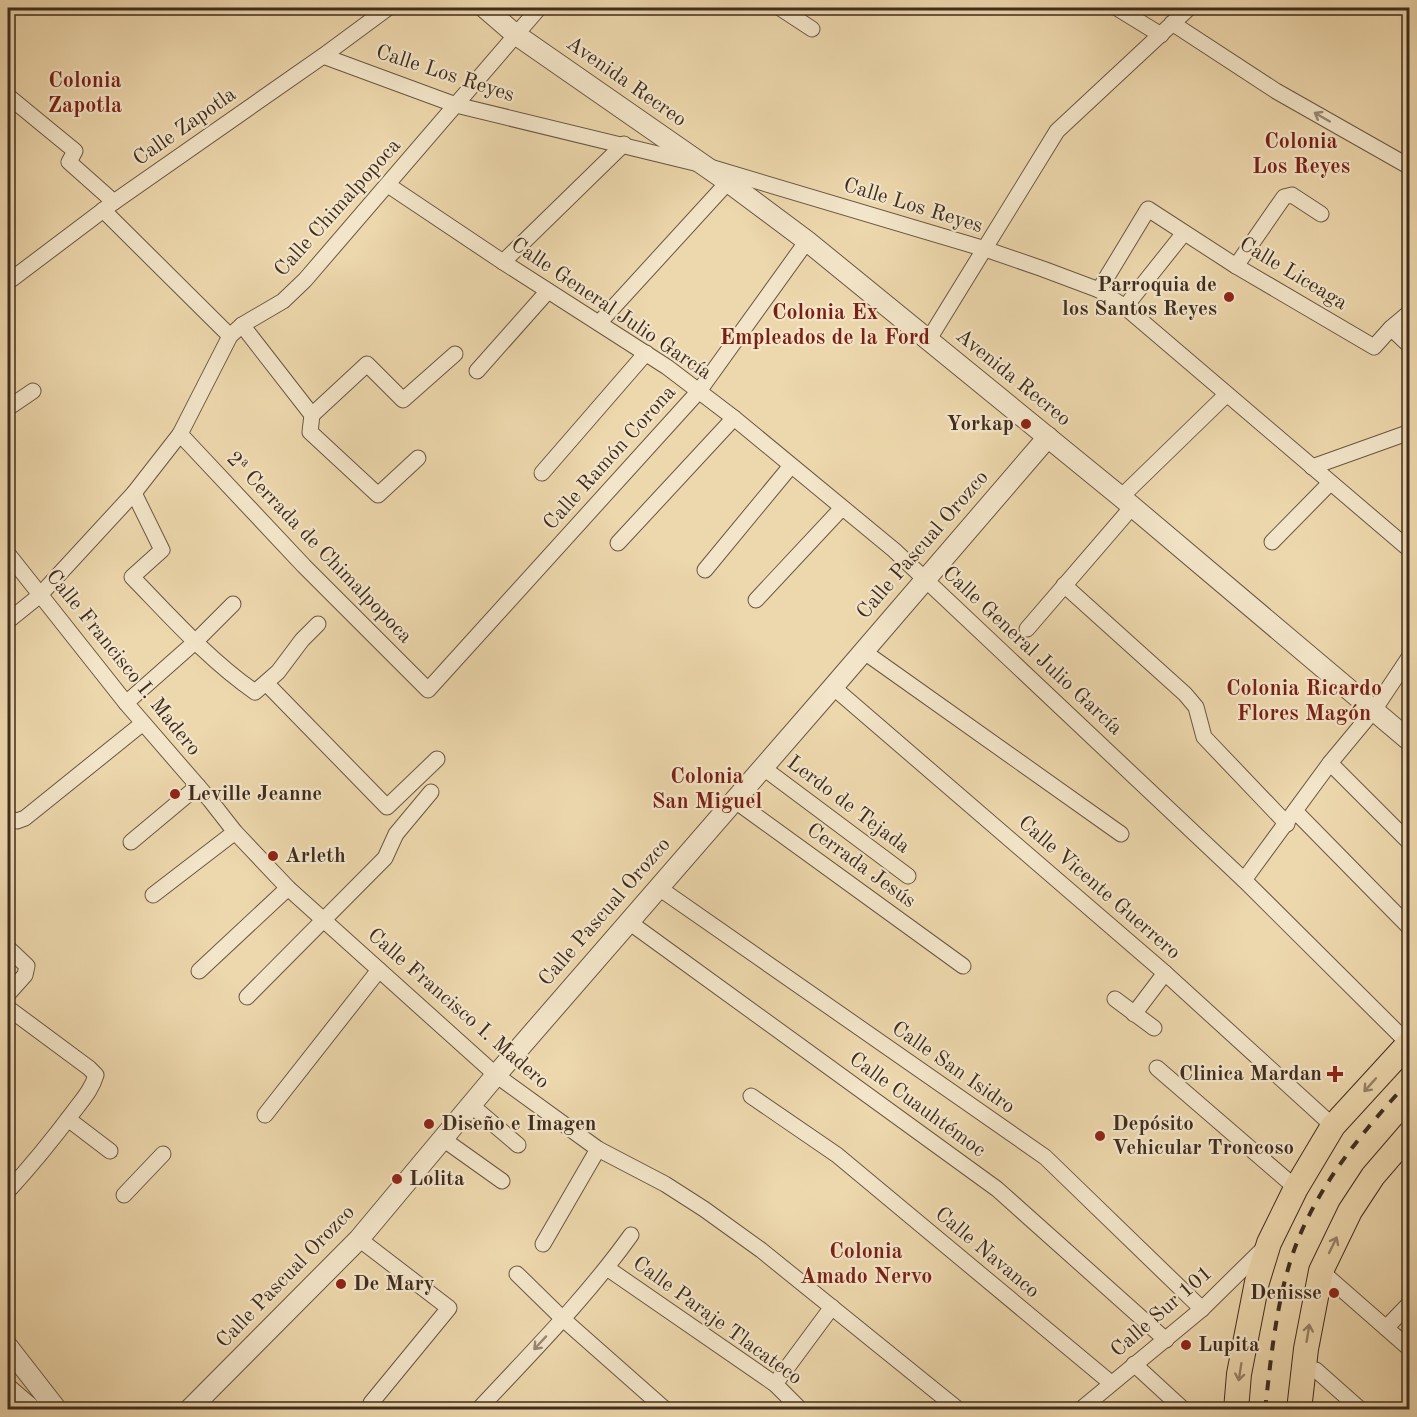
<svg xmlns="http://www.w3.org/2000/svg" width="1417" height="1417" font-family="'Old Standard TT',serif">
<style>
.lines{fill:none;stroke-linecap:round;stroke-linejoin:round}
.minor-casing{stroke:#6a5743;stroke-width:17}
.tertiary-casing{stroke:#6a5743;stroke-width:22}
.primary-casing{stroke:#3f2c20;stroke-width:26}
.minor{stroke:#f3e5c9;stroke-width:15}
.tertiary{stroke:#f3e5c9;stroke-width:20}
.primary{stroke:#edd7ac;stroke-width:24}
.rail{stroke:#3f2c20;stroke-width:4;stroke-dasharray:10 10;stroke-linecap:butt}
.oneway{stroke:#998874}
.oneway2{stroke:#968266}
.poi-dot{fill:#8f2418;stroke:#f3e5c9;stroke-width:2}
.labels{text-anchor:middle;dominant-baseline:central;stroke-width:4.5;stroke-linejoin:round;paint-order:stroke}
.street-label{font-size:21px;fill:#3f2c20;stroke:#f3e5c9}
.poi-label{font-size:21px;font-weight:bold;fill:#3f2c20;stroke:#f3e5c9;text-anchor:start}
.neighbourhood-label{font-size:22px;font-weight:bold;fill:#7a1f14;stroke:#f3e5c9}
</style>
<rect width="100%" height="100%" fill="#edd7ac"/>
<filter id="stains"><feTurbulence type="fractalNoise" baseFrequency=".00333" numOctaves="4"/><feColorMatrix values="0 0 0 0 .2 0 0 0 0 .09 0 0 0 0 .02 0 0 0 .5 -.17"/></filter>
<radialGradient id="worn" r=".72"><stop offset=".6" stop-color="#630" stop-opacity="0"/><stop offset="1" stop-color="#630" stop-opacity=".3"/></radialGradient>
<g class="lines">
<defs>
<g id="minor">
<polyline points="780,8 812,29"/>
<polyline points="1117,8 1161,35"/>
<polyline points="1172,23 1276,91 1410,167"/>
<polyline points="323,56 456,105 703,165 985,249 1043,269 1099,290 1125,307 1410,550"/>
<polyline points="8,96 75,151 69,162 114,202"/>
<polyline points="388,185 503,262 667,367 734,418 894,550 1244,880 1408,1043"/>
<polyline points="103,210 230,336"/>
<polyline points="503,262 624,144"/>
<polyline points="1236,266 1284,197 1292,195 1321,214"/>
<polyline points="8,282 114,202 323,56 388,8"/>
<polyline points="1099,290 1148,209 1236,266 1374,347 1391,328 1410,346"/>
<polyline points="1125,307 1184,233"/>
<polyline points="599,323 728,182"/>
<polyline points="242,325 312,415"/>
<polyline points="1391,328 1410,312"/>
<polyline points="929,339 1057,131 1189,8"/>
<polyline points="477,371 548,291"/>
<polyline points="8,408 33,391"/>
<polyline points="312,415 367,364 403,400 455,354"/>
<polyline points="312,415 310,432 378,495 418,458"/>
<polyline points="180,434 304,566 428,690 699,391 807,241"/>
<polyline points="1312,467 1410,432"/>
<polyline points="542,473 646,353"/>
<path d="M134 493 162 550 132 577C171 617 209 660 255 692L278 672 302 640 318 624"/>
<polyline points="1121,497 1226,395"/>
<polyline points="1272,542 1330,483"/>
<polyline points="618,543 734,418"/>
<polyline points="8,554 126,703 210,800 235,832 288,888 496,1075 598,1149 665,1184 704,1209 761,1250 959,1410"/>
<polyline points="705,570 790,467"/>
<polyline points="1064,585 1185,694 1196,707 1204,737 1287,824"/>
<polyline points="756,600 842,508"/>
<polyline points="8,621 39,596 134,493 180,434 230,336 242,325 283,301 305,280 539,8"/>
<polyline points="1027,629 1132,507"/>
<polyline points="863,651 1121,834"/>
<polyline points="266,683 387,807 437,759"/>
<polyline points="833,687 1165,973 1333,1126"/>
<polyline points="126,703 195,642 233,604"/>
<polyline points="1330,763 1410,843"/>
<polyline points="762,767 908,876"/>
<polyline points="734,800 963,966"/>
<polyline points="1295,811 1410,928"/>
<polyline points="8,818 17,821 25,818 143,723"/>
<polyline points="131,842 198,786"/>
<polyline points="1244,880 1330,763 1374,710 1410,656"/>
<polyline points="659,888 1045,1157 1202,1309"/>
<polyline points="153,895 235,832"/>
<polyline points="629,922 997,1189 1166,1340"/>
<polyline points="8,948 27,966 25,975 8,994"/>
<polyline points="199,971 288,888"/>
<polyline points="247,997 385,858 396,834 431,792"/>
<polyline points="1115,999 1154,1028"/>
<path d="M8 1008 89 1068 96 1075C92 1089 83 1099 74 1111 53 1139 31 1166 8 1191"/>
<polyline points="1134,1014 1165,973"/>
<polyline points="1157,1068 1296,1188"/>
<polyline points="751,1096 837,1155 1111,1383"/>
<polyline points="471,1105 518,1145"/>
<polyline points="265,1115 379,970"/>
<polyline points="68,1119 110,1151"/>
<polyline points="443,1139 502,1181"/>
<polyline points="124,1195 163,1154"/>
<polyline points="359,1239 449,1308 371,1403"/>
<polyline points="543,1244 598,1149"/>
<polyline points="607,1268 775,1384 801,1410"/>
<polyline points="1321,1271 1410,1349"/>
<polyline points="517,1274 563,1319 666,1410"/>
<polyline points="1386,1328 1410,1303"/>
<polyline points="1134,1364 1184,1410"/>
<polyline points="1316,1370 1361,1410"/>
<polyline points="775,1384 832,1307"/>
<polyline points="8,1386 36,1410"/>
<path d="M478 1410C531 1353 586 1298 631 1235"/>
<polyline points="1080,1410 1202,1309 1265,1247"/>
</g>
<g id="tertiary">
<polyline points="485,8 515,34 728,182 807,241 1121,497 1410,741"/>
<polyline points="8,1347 57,1410"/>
<polyline points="189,1410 359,1239 496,1075 833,687 1048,437"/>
</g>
<g id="primary">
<polyline points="1236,1410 1239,1374 1257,1282 1269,1243 1296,1188 1333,1126 1410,1042"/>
<polyline points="1299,1410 1306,1349 1321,1271 1350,1211 1373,1176 1410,1133"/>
</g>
</defs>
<use href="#minor" class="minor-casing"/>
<use href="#tertiary" class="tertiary-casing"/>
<use href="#primary" class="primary-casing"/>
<use href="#minor" class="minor"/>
<use href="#tertiary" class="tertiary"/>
<use href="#primary" class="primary"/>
<path class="rail" d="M1265 1410C1271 1358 1276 1303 1293 1253 1316 1187 1363 1131 1410 1080"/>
</g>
<defs><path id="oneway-shaft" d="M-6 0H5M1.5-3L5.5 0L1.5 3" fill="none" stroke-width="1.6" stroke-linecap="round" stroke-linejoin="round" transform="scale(1.5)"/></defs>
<g class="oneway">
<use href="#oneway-shaft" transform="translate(1322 117) rotate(-150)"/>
<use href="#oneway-shaft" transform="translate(540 1343) rotate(133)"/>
</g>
<g class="oneway2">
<use href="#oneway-shaft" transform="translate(1370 1085) rotate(132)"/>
<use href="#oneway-shaft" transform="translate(1333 1245) rotate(-64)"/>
<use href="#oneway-shaft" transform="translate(1308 1333) rotate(-81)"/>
<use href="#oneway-shaft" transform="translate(1240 1372) rotate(99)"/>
</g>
<g class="poi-dot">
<circle cx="1229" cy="297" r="6"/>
<circle cx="1026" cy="424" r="6"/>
<circle cx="175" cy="794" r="6"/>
<circle cx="273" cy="856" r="6"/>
<path d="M1332 1065h6v6h6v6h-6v6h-6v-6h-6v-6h6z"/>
<circle cx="429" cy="1124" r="6"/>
<circle cx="1100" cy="1136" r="6"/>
<circle cx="397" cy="1179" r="6"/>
<circle cx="341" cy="1284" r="6"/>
<circle cx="1334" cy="1293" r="6"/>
<circle cx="1186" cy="1345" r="6"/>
</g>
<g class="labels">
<g class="street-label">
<text transform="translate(445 74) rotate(18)">Calle Los Reyes</text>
<text transform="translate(626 82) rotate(35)">Avenida Recreo</text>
<text transform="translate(185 127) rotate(-35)">Calle Zapotla</text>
<text transform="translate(913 206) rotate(17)">Calle Los Reyes</text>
<text transform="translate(338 208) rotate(-48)">Calle Chimalpopoca</text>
<text transform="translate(1293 274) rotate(31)">Calle Liceaga</text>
<text transform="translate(611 309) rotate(34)">Calle General Julio García</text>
<text transform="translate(1013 378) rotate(39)">Avenida Recreo</text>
<text transform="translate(610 458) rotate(-48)">Calle Ramón Corona</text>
<text transform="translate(923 545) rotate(-49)">Calle Pascual Orozco</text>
<text transform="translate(319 548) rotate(46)">2ª Cerrada de Chimalpopoca</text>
<text transform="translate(1032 651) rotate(43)">Calle General Julio García</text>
<text transform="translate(123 663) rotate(51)">Calle Francisco I. Madero</text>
<text transform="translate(848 805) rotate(37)">Lerdo de Tejada</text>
<text transform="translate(861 866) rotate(36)">Cerrada Jesús</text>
<text transform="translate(1099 888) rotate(41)">Calle Vicente Guerrero</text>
<text transform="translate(605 912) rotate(-49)">Calle Pascual Orozco</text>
<text transform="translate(458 1009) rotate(41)">Calle Francisco I. Madero</text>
<text transform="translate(953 1068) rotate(35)">Calle San Isidro</text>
<text transform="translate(917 1105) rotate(36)">Calle Cuauhtémoc</text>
<text transform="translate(987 1253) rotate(40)">Calle Navanco</text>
<text transform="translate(286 1277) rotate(-46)">Calle Pascual Orozco</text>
<text transform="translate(1162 1312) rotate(-41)">Calle Sur 101</text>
<text transform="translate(717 1321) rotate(36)">Calle Paraje Tlacateco</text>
</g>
<g class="poi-label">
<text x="1217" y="285" text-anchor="end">Parroquia de<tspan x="1217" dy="24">los Santos Reyes</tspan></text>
<text x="1014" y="424" text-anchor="end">Yorkap</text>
<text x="187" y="794">Leville Jeanne</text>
<text x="285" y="856">Arleth</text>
<text x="1322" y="1074" text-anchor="end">Clinica Mardan</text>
<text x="441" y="1124">Diseño e Imagen</text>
<text x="1112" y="1124">Depósito<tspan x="1112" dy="24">Vehicular Troncoso</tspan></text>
<text x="409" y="1179">Lolita</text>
<text x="353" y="1284">De Mary</text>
<text x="1322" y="1293" text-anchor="end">Denisse</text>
<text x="1198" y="1345">Lupita</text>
</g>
<g class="neighbourhood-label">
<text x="85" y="81">Colonia<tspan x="85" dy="25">Zapotla</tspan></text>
<text x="1301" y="142">Colonia<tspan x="1301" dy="25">Los Reyes</tspan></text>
<text x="825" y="313">Colonia Ex<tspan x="825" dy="25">Empleados de la Ford</tspan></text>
<text x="1304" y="689">Colonia Ricardo<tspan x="1304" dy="25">Flores Magón</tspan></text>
<text x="707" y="777">Colonia<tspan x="707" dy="25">San Miguel</tspan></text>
<text x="866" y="1252">Colonia<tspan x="866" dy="25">Amado Nervo</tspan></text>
</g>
</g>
<rect width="1417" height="1417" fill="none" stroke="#edd7ac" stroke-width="30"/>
<rect x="9" y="9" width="1399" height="1399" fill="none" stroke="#3f2c20" stroke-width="3"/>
<rect x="15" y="15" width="1387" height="1387" fill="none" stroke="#3f2c20" stroke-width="1.5"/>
<rect width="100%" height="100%" filter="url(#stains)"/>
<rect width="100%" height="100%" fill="url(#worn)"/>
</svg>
